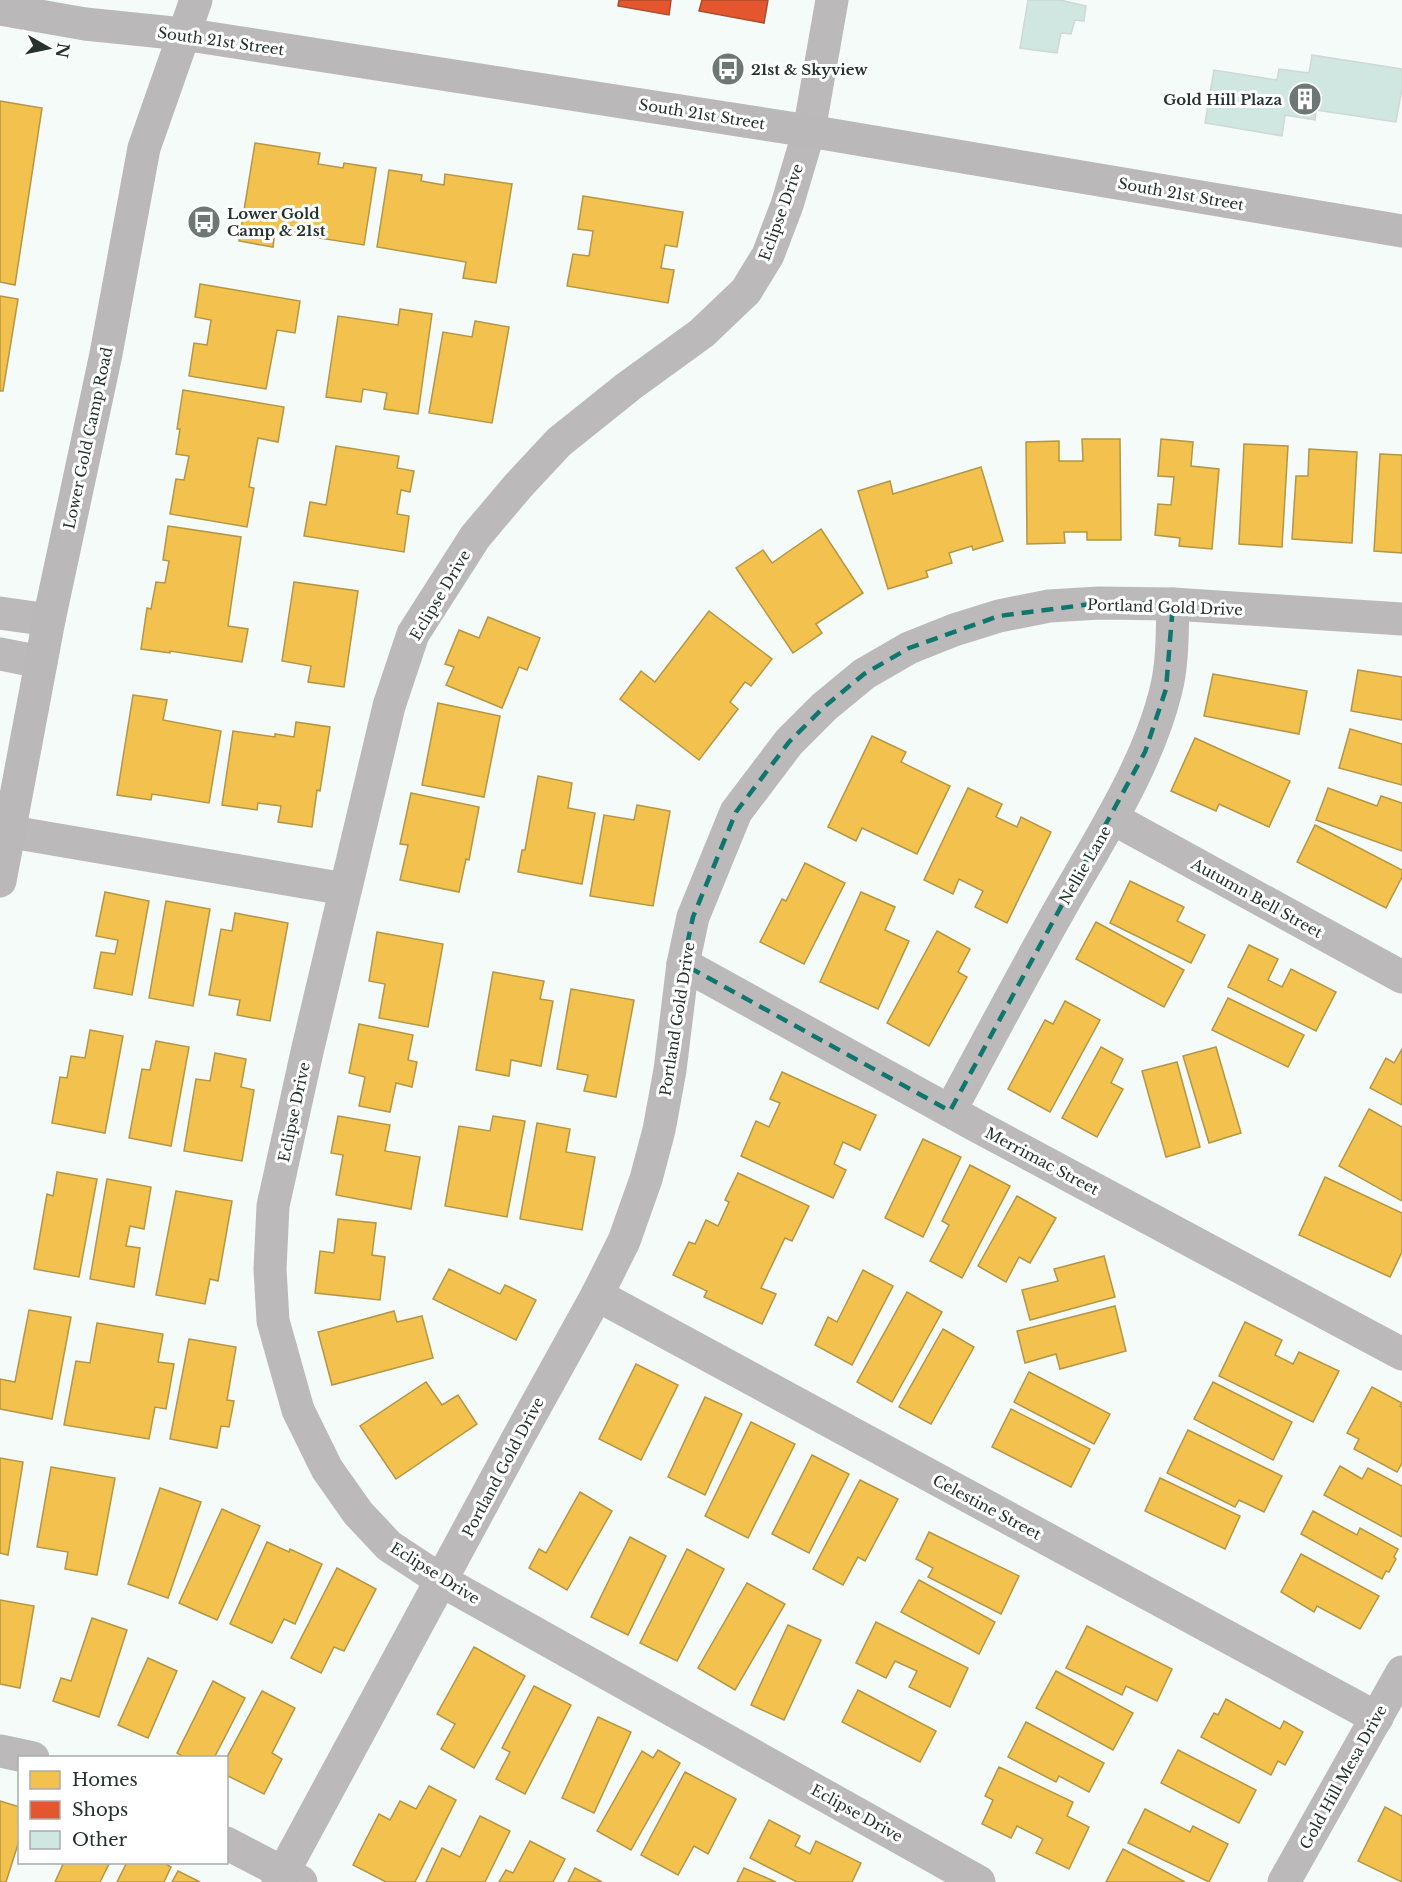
<svg xmlns="http://www.w3.org/2000/svg" width="1402" height="1882" font-family="'Libre Baskerville',serif">
<style>
.homes{fill:#f2c14e;stroke:#b49644;stroke-width:1.5}
.shops{fill:#e4572e;stroke:#ab4c2e;stroke-width:1.5}
.building{fill:#cfe7e0;stroke:#cfd8d4;stroke-width:1.5}
.lines{fill:none;stroke-linecap:round;stroke-linejoin:round}
.street{stroke:#bcb9ba;stroke-width:33}
.secondary{stroke:#bab8b9;stroke-width:33}
.marked{fill:none;stroke:#0f766e;stroke-width:4.5;stroke-dasharray:12 8;stroke-linejoin:round}
.labels{text-anchor:middle;dominant-baseline:central;stroke-width:6;stroke-linejoin:round;paint-order:stroke}
.street-label{font-size:15px;fill:#25322d;stroke:#fff}
.poi-label{font-size:15px;font-weight:bold;fill:#25322d;stroke:#fff;text-anchor:start}
</style>
<rect width="100%" height="100%" fill="#f4fbf8"/>
<g class="homes">
<polygon points="0,101 42,108 15,285 0,282"/>
<polygon points="255,143 320,153 318,164 343,168 344,163 376,168 364,245 275,231 273,247 239,241"/>
<polygon points="389,170 422,175 421,181 444,185 445,174 512,184 496,283 463,278 466,262 377,247"/>
<polygon points="583,196 683,212 677,247 665,245 661,268 674,270 668,303 567,286 573,254 589,256 593,231 578,229"/>
<polygon points="200,284 300,301 295,333 277,330 266,389 189,376 194,343 207,345 211,320 195,317"/>
<polygon points="0,296 18,299 3,391 0,391"/>
<polygon points="400,309 432,314 418,414 384,409 387,393 363,389 361,402 326,397 338,316 398,325"/>
<polygon points="475,321 509,327 492,423 429,413 443,332 472,337"/>
<polygon points="183,390 284,407 278,442 258,438 249,487 254,488 247,527 170,514 176,479 184,480 189,456 176,454 180,429 177,429"/>
<polygon points="1082,439 1120,439 1121,540 1087,540 1087,532 1064,532 1065,543 1027,544 1026,442 1059,441 1059,461 1083,461"/>
<polygon points="1161,439 1193,442 1191,466 1219,469 1212,549 1179,546 1180,538 1155,535 1158,504 1171,505 1174,477 1158,476"/>
<polygon points="1244,444 1288,446 1282,547 1239,544"/>
<polygon points="336,446 399,456 397,468 414,471 410,492 401,490 397,514 409,516 404,552 304,536 310,502 326,505"/>
<polygon points="1309,449 1357,452 1352,543 1292,539 1296,476 1308,476"/>
<polygon points="1380,454 1402,455 1402,553 1374,551"/>
<polygon points="981,467 1003,541 973,550 972,546 949,553 952,563 926,571 928,577 888,589 858,491 890,481 893,494"/>
<polygon points="168,526 241,537 228,626 248,629 242,662 170,651 170,653 141,649 147,608 151,609 156,582 165,583 169,561 163,560"/>
<polygon points="821,529 863,593 816,624 822,633 793,653 736,568 763,550 772,563"/>
<polygon points="294,582 358,591 344,687 308,682 311,666 282,661"/>
<polygon points="709,611 772,659 751,686 745,682 730,702 738,709 699,760 620,699 641,671 655,682"/>
<polygon points="488,617 540,638 527,670 519,667 502,708 446,685 454,667 445,664 459,630 479,638"/>
<polygon points="1358,670 1402,677 1402,720 1351,711"/>
<polygon points="1213,674 1307,691 1299,734 1204,716"/>
<polygon points="133,695 167,700 163,720 221,731 209,803 152,794 151,800 117,795"/>
<polygon points="438,703 500,716 484,797 422,785"/>
<polygon points="296,722 330,727 320,791 317,790 312,827 278,822 281,806 258,803 257,810 222,805 233,731 275,737 275,734 294,737"/>
<polygon points="1350,729 1402,744 1402,785 1339,768"/>
<polygon points="872,736 906,752 901,762 950,786 917,854 862,828 856,841 828,827"/>
<polygon points="1195,738 1290,781 1269,827 1219,804 1216,811 1171,791"/>
<polygon points="538,776 572,783 568,808 595,813 582,884 518,872 522,850 525,850"/>
<polygon points="968,788 1002,804 996,817 1017,827 1021,817 1051,832 1007,923 975,907 983,891 959,879 953,894 924,880"/>
<polygon points="1328,788 1377,806 1381,796 1402,803 1402,851 1316,820"/>
<polygon points="411,793 479,807 469,860 466,859 459,892 400,880 408,845 400,844"/>
<polygon points="637,805 670,811 653,906 590,896 604,815 634,820"/>
<polygon points="1315,825 1402,870 1402,877 1386,908 1297,862"/>
<polygon points="805,863 845,883 804,964 760,942 782,899 786,901"/>
<polygon points="1130,881 1184,907 1177,921 1205,935 1191,963 1110,923"/>
<polygon points="105,892 149,901 132,995 94,988 101,952 115,954 118,940 96,936"/>
<polygon points="861,892 895,907 885,930 909,941 878,1009 820,982"/>
<polygon points="166,901 210,909 193,1006 149,998"/>
<polygon points="235,913 288,923 270,1021 237,1015 240,1000 209,995 221,929 232,931"/>
<polygon points="1096,922 1184,970 1164,1007 1076,959"/>
<polygon points="937,931 970,949 958,972 967,977 929,1046 887,1023"/>
<polygon points="377,932 443,944 428,1027 379,1018 385,984 369,981"/>
<polygon points="1249,945 1278,959 1268,980 1282,987 1291,969 1336,992 1316,1031 1228,987"/>
<polygon points="493,972 544,981 540,999 553,1001 541,1066 511,1060 509,1076 476,1070"/>
<polygon points="571,989 634,1000 616,1097 584,1091 588,1075 557,1069"/>
<polygon points="1228,998 1304,1035 1288,1067 1212,1030"/>
<polygon points="1065,1001 1100,1020 1050,1112 1008,1089 1045,1020 1053,1024"/>
<polygon points="359,1024 413,1035 408,1060 417,1062 412,1087 396,1083 390,1112 359,1106 365,1077 349,1073"/>
<polygon points="90,1030 123,1036 105,1133 52,1123 60,1077 67,1078 71,1056 85,1058"/>
<polygon points="156,1041 189,1047 171,1146 129,1138 142,1069 150,1070"/>
<polygon points="1101,1047 1123,1059 1111,1083 1123,1089 1097,1137 1062,1118"/>
<polygon points="1216,1047 1241,1133 1209,1143 1183,1056"/>
<polygon points="1402,1049 1402,1105 1370,1088 1386,1058 1394,1063"/>
<polygon points="215,1053 246,1059 241,1087 254,1090 242,1161 184,1151 196,1079 210,1081"/>
<polygon points="1177,1062 1200,1147 1166,1157 1142,1071"/>
<polygon points="782,1072 876,1115 860,1150 843,1142 834,1164 846,1170 833,1198 741,1156 756,1121 769,1127 780,1103 770,1099"/>
<polygon points="1369,1109 1402,1127 1402,1201 1339,1166"/>
<polygon points="338,1116 390,1125 385,1151 420,1157 411,1209 336,1195 343,1155 331,1153"/>
<polygon points="493,1116 525,1121 507,1217 445,1206 459,1126 490,1131"/>
<polygon points="537,1123 570,1129 566,1152 595,1157 582,1230 520,1219"/>
<polygon points="923,1139 961,1157 923,1237 885,1218"/>
<polygon points="970,1165 1010,1186 962,1278 930,1261 949,1225 942,1221"/>
<polygon points="57,1172 97,1179 79,1277 34,1269 47,1194 53,1196"/>
<polygon points="738,1173 809,1206 792,1241 785,1238 761,1288 776,1294 762,1324 704,1297 707,1291 673,1275 689,1242 695,1244 706,1220 718,1226 729,1202 725,1200"/>
<polygon points="1325,1177 1402,1213 1402,1252 1390,1277 1299,1235"/>
<polygon points="107,1179 151,1187 144,1229 130,1226 126,1246 140,1248 134,1287 90,1279"/>
<polygon points="176,1191 232,1201 218,1281 210,1279 205,1304 156,1295"/>
<polygon points="1017,1196 1056,1218 1030,1263 1019,1257 1006,1282 978,1266"/>
<polygon points="338,1219 376,1223 372,1255 385,1257 380,1300 315,1293 320,1251 334,1253"/>
<polygon points="1104,1256 1115,1297 1030,1320 1022,1290 1058,1281 1054,1269"/>
<polygon points="449,1269 500,1294 505,1285 536,1300 516,1340 433,1299"/>
<polygon points="863,1270 893,1286 852,1365 815,1345 828,1317 837,1322"/>
<polygon points="907,1292 942,1312 892,1402 857,1382"/>
<polygon points="1115,1306 1126,1351 1060,1369 1056,1354 1025,1363 1017,1331"/>
<polygon points="29,1310 71,1317 52,1419 0,1409 0,1379 15,1382"/>
<polygon points="394,1311 397,1322 422,1316 433,1358 332,1385 318,1332"/>
<polygon points="1245,1322 1282,1340 1275,1355 1293,1364 1299,1352 1339,1371 1313,1422 1219,1376"/>
<polygon points="97,1323 163,1334 158,1362 174,1364 166,1409 155,1407 149,1439 64,1425 76,1361 90,1363"/>
<polygon points="943,1329 974,1347 931,1424 899,1407"/>
<polygon points="189,1339 236,1347 227,1400 234,1401 229,1427 221,1426 217,1448 170,1439"/>
<polygon points="636,1364 678,1385 641,1460 599,1439"/>
<polygon points="1029,1372 1110,1414 1094,1444 1014,1402"/>
<polygon points="426,1382 442,1405 458,1395 477,1424 396,1479 360,1426"/>
<polygon points="1213,1382 1292,1422 1273,1460 1194,1419"/>
<polygon points="1372,1387 1402,1403 1400,1406 1402,1407 1402,1463 1397,1472 1354,1449 1359,1439 1347,1433"/>
<polygon points="705,1397 742,1414 705,1495 668,1477"/>
<polygon points="1011,1409 1090,1449 1071,1487 992,1447"/>
<polygon points="751,1422 795,1444 748,1538 705,1516"/>
<polygon points="1188,1430 1282,1476 1264,1512 1239,1500 1235,1507 1167,1473"/>
<polygon points="812,1455 849,1474 809,1553 772,1534"/>
<polygon points="0,1458 23,1462 8,1555 0,1553"/>
<polygon points="1340,1466 1362,1479 1368,1468 1402,1486 1402,1537 1324,1495"/>
<polygon points="51,1467 115,1478 97,1575 65,1569 68,1552 37,1547"/>
<polygon points="1160,1478 1240,1516 1225,1549 1145,1511"/>
<polygon points="860,1480 898,1499 865,1561 858,1557 843,1585 813,1569"/>
<polygon points="160,1488 201,1502 168,1598 128,1584"/>
<polygon points="580,1492 612,1511 567,1590 529,1568 539,1549 546,1553"/>
<polygon points="222,1509 260,1526 217,1620 179,1603"/>
<polygon points="1313,1511 1357,1535 1360,1528 1398,1549 1394,1557 1396,1559 1389,1572 1386,1571 1382,1579 1301,1534"/>
<polygon points="929,1532 1019,1576 1001,1614 928,1577 933,1568 916,1559"/>
<polygon points="630,1537 666,1556 628,1635 591,1617"/>
<polygon points="267,1542 289,1552 290,1549 322,1564 295,1624 284,1619 272,1643 230,1624"/>
<polygon points="687,1549 724,1569 677,1661 640,1643"/>
<polygon points="1301,1554 1379,1596 1360,1629 1317,1606 1314,1612 1281,1592"/>
<polygon points="337,1568 376,1589 344,1651 334,1647 321,1673 291,1658"/>
<polygon points="919,1580 995,1622 979,1654 901,1612"/>
<polygon points="747,1583 785,1604 735,1690 698,1668"/>
<polygon points="0,1600 34,1606 20,1688 0,1684"/>
<polygon points="92,1618 127,1630 99,1717 53,1701 61,1678 71,1681"/>
<polygon points="876,1622 968,1668 950,1707 909,1687 917,1671 895,1661 886,1678 856,1663"/>
<polygon points="788,1625 821,1640 784,1720 751,1705"/>
<polygon points="1087,1626 1172,1669 1157,1701 1126,1686 1122,1695 1066,1668"/>
<polygon points="474,1647 525,1676 474,1768 441,1749 455,1724 437,1714"/>
<polygon points="148,1658 177,1671 148,1738 118,1725"/>
<polygon points="1056,1671 1133,1713 1113,1750 1036,1708"/>
<polygon points="213,1681 245,1698 214,1758 185,1758 177,1753"/>
<polygon points="534,1686 571,1705 525,1794 496,1779 510,1752 502,1748"/>
<polygon points="858,1690 936,1731 920,1762 842,1722"/>
<polygon points="262,1691 295,1708 272,1753 282,1759 264,1794 226,1775 226,1759"/>
<polygon points="1226,1699 1280,1729 1284,1721 1303,1732 1285,1765 1278,1761 1271,1775 1201,1737 1214,1713 1218,1715"/>
<polygon points="598,1717 631,1732 594,1813 562,1798"/>
<polygon points="1026,1722 1104,1763 1089,1792 1059,1776 1056,1782 1008,1757"/>
<polygon points="658,1750 680,1763 631,1850 597,1831 642,1751 653,1758"/>
<polygon points="1178,1750 1256,1790 1239,1823 1161,1783"/>
<polygon points="999,1767 1073,1802 1067,1816 1089,1827 1069,1869 1036,1853 1043,1839 1017,1826 1011,1838 982,1824 993,1800 985,1796"/>
<polygon points="685,1772 736,1799 708,1854 694,1846 678,1875 641,1855"/>
<polygon points="429,1786 456,1800 415,1882 386,1882 353,1865 379,1814 390,1820 400,1801 416,1809"/>
<polygon points="0,1801 20,1807 20,1838 6,1882 0,1882"/>
<polygon points="1385,1807 1402,1816 1402,1882 1358,1861"/>
<polygon points="1145,1809 1190,1832 1193,1826 1228,1844 1209,1882 1128,1843"/>
<polygon points="480,1816 510,1831 485,1882 426,1882 442,1848 460,1857"/>
<polygon points="769,1820 800,1836 795,1846 810,1854 816,1841 861,1863 852,1882 797,1882 750,1858"/>
<polygon points="530,1841 565,1859 553,1882 499,1882 506,1870 513,1873"/>
<polygon points="1123,1849 1185,1882 1106,1882"/>
<polygon points="64,1862 110,1862 100,1882 55,1882"/>
<polygon points="127,1862 163,1862 171,1867 164,1882 117,1882"/>
<polygon points="575,1868 602,1882 568,1882"/>
<polygon points="744,1868 776,1882 737,1882"/>
<polygon points="178,1871 200,1882 172,1882"/>
</g>
<g class="shops">
<polygon points="619,0 671,0 669,15 618,6"/>
<polygon points="702,0 768,0 764,23 699,11"/>
</g>
<g class="building">
<polygon points="1028,0 1060,0 1086,6 1084,21 1075,20 1071,34 1061,33 1057,53 1020,48"/>
<polygon points="1312,55 1402,69 1402,88 1396,122 1316,110 1315,120 1285,115 1282,136 1205,123 1214,70 1277,80 1279,69 1309,73"/>
</g>
<g class="lines">
<g class="street">
<polyline points="832,0 809,131 787,205 768,255 746,291 702,333 629,386 559,442 518,486 475,537 413,634 389,706 307,1052 273,1206 270,1269 273,1321 298,1410 327,1469 358,1513 389,1546 442,1581 979,1882"/>
<polyline points="0,613 49,620"/>
<polyline points="0,654 41,662"/>
<polyline points="1112,818 1402,977"/>
<polyline points="0,830 345,889"/>
<polyline points="683,964 975,1125 1402,1354"/>
<path d="M950 1111C987 1043 1023 974 1061 907 1099 840 1148 765 1166 690 1173 662 1172 632 1173 604"/>
<polyline points="597,1295 1377,1718"/>
<polyline points="0,1751 33,1758"/>
<polyline points="226,1843 301,1882"/>
<polyline points="278,1882 519,1436 597,1295 624,1241 646,1179 659,1130 670,1070 683,964 693,917 736,812 789,742 824,707 864,674 909,648 954,630 999,616 1049,606 1099,603 1173,604 1402,619"/>
<polyline points="1284,1882 1402,1672"/>
</g>
<g class="secondary">
<polyline points="0,9 85,24 183,34 809,131 1402,231"/>
<polyline points="0,881 49,620 106,354 144,148 196,0"/>
</g>
</g>
<path class="marked" d="M1099 603 1173 604 1166 689 1145 752 950 1111 683 964 693 917 736 812 789 742 824 707 864 674 909 648 999 616Z"/>
<defs>
<symbol id="bus-disc" viewBox="-11 -11 22 22"><circle r="9.5" fill="#6d7874" stroke="#fff"/><path d="M-5-6H5V4H4V6H2V4H-2V6H-4V4H-5ZM-3.5-4V0h7V-4ZM-3.5 1.2v1.5H-2V1.2ZM2 1.2v1.5H3.5V1.2Z" fill="#fff"/></symbol>
<symbol id="building-disc" viewBox="-11 -11 22 22"><circle r="9.5" fill="#6d7874" stroke="#fff"/><path d="M-4-6H4V6H1V3H-1V6H-4ZM-2.5-4.3h1.7v1.8h-1.7ZM.8-4.3h1.7v1.8H.8ZM-2.5-1h1.7V.8h-1.7ZM.8-1h1.7V.8H.8Z" fill="#fff"/></symbol>
</defs>
<g fill-rule="evenodd">
<use href="#bus-disc" x="709" y="50" width="38" height="38"/>
<use href="#building-disc" x="1286" y="80" width="38" height="38"/>
<use href="#bus-disc" x="185" y="203" width="38" height="38"/>
</g>
<g class="labels">
<g class="street-label">
<text transform="translate(221 41) rotate(8)">South 21st Street</text>
<text transform="translate(702 114) rotate(9)">South 21st Street</text>
<text transform="translate(1181 194) rotate(10)">South 21st Street</text>
<text transform="translate(781 212) rotate(-70)">Eclipse Drive</text>
<text transform="translate(88 438) rotate(-78)">Lower Gold Camp Road</text>
<text transform="translate(440 595) rotate(-59)">Eclipse Drive</text>
<text transform="translate(1165 607) rotate(2)">Portland Gold Drive</text>
<text transform="translate(1085 865) rotate(-60)">Nellie Lane</text>
<text transform="translate(1257 898) rotate(29)">Autumn Bell Street</text>
<text transform="translate(677 1019) rotate(-81)">Portland Gold Drive</text>
<text transform="translate(294 1112) rotate(-78)">Eclipse Drive</text>
<text transform="translate(1042 1161) rotate(28)">Merrimac Street</text>
<text transform="translate(503 1467) rotate(-62)">Portland Gold Drive</text>
<text transform="translate(987 1507) rotate(28)">Celestine Street</text>
<text transform="translate(435 1573) rotate(32)">Eclipse Drive</text>
<text transform="translate(1343 1777) rotate(-61)">Gold Hill Mesa Drive</text>
<text transform="translate(857 1813) rotate(29)">Eclipse Drive</text>
</g>
<g class="poi-label">
<text x="751" y="69">21st &amp; Skyview</text>
<text x="1282" y="99" text-anchor="end">Gold Hill Plaza</text>
<text x="227" y="213">Lower Gold<tspan x="227" dy="17">Camp &amp; 21st</tspan></text>
</g>
</g>
<rect x="18" y="1756" width="210" height="108" fill="#ffffff" stroke="#a8adab" stroke-width="1.5"/>
<rect x="30" y="1771" width="30" height="18" fill="#f2c14e" stroke="#a8adab" stroke-width="1.5"/>
<text x="72" y="1786" font-size="18" fill="#25322d">Homes</text>
<rect x="30" y="1801" width="30" height="18" fill="#e4572e" stroke="#a8adab" stroke-width="1.5"/>
<text x="72" y="1816" font-size="18" fill="#25322d">Shops</text>
<rect x="30" y="1831" width="30" height="18" fill="#cfe7e0" stroke="#a8adab" stroke-width="1.5"/>
<text x="72" y="1846" font-size="18" fill="#25322d">Other</text>
<g transform="translate(48 48) rotate(99)" stroke="#ffffff" stroke-width="4.5" paint-order="stroke">
<path d="M0-4.5L10 22L0 15L-10 22Z" fill="#25322d"/>
<text y="-9" font-size="16" font-weight="bold" text-anchor="middle" fill="#25322d">N</text>
</g>
</svg>
